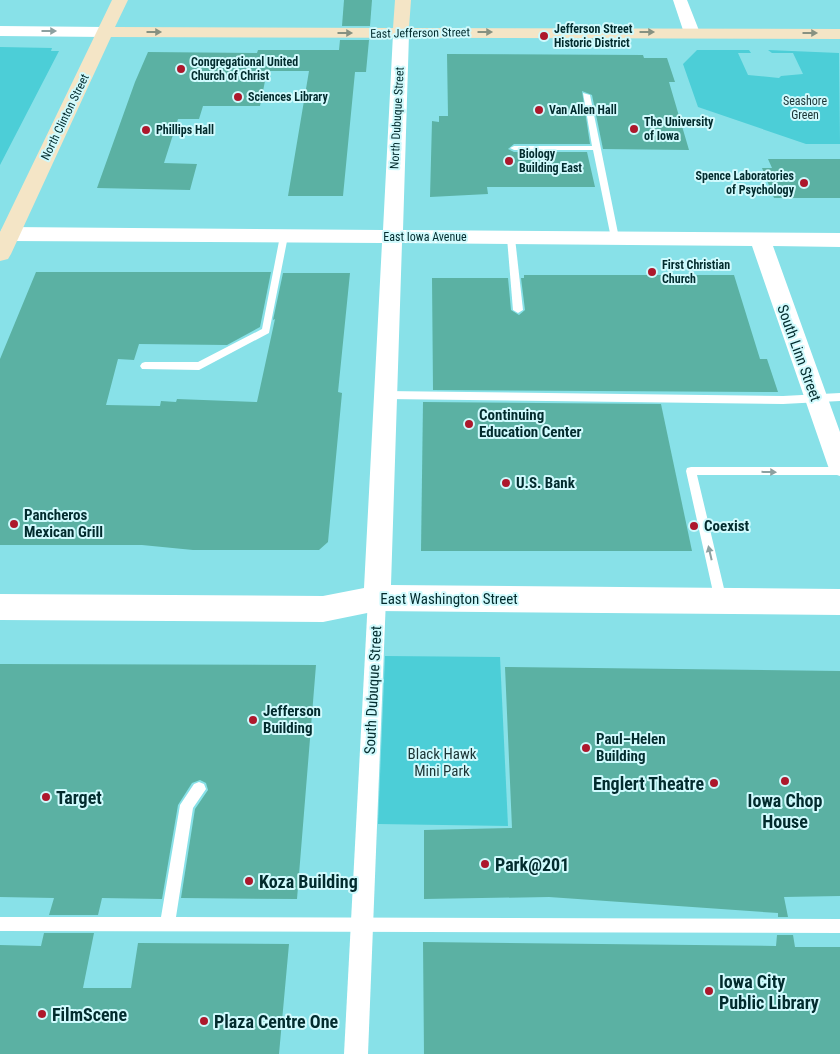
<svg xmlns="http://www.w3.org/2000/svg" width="840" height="1054" font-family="'Roboto Condensed',sans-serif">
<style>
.green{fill:#4cced7}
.building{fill:#5bb1a3}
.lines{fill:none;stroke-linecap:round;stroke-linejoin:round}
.service{fill:#fff;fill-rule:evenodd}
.pedestrian{fill:#fff;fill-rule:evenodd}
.tertiary{fill:#fff;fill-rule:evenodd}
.secondary{fill:#f4e5c6;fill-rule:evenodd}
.oneway{fill:#8da0a0}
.oneway2{fill:#879181}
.poi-dot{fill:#ad182c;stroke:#d0fafd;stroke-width:2}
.labels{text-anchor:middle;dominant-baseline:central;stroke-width:4;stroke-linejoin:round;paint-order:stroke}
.far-poi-label{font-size:12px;font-weight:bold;fill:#022b2d;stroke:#d0fafd;text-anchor:start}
.far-street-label{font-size:12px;fill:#022b2d;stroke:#d0fafd}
.far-park-label{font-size:12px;fill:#1c3435;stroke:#d0fafd}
.street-label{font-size:15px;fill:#022b2d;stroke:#d0fafd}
.poi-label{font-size:15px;font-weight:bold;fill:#022b2d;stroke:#d0fafd;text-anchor:start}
.park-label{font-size:15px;fill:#1c3435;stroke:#d0fafd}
.near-poi-label{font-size:18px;font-weight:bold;fill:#022b2d;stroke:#d0fafd;text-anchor:start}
</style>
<rect width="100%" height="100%" fill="#88e1e8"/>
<g class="green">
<polygon points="0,47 52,48 51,51 59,51 0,165"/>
<polygon points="697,50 749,50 751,53 738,53 748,75 779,78 781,76 803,74 793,53 772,53 768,50 839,53 840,144 806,144 698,107 683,64"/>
<polygon points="385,656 500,657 508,826 378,824"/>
</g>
<g class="building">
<polygon points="344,0 372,0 370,26 342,26"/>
<polygon points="340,40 369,40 366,72 355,72 343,196 288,196 309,71 267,71 260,106 203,106 199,119 178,119 164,163 197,164 190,190 97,188 135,82 148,52 257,53 258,50 339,50"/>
<polygon points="447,54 643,55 644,58 667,58 675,82 669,82 689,150 603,149 592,95 582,91 590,144 514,144 508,149 514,152 587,152 595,187 487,187 488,194 430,197 432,121 439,122 439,116 448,116"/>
<polygon points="768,159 840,159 840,198 774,198 762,168 772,168"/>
<polygon points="36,272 271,272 260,327 227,345 139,344 134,360 118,359 106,405 160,406 161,401 176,402 177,399 257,402 275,319 273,320 283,273 350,273 338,392 342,393 328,542 319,550 193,550 142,545 0,545 0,359"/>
<polygon points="524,275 734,275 760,359 767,359 778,392 433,390 432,278 508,278 511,310 519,315 525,310 521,278 524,278"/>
<polygon points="423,402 661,404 692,551 421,551"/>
<polygon points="0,664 316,665 297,899 181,898 195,809 208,790 206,783 200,780 192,783 178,805 162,899 102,898 98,915 49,915 54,898 0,897"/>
<polygon points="505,667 840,671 840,896 784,897 788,917 778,917 778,913 549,897 424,899 424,830 512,828"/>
<polygon points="44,933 94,933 83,988 131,988 138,943 289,944 279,1054 0,1054 0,945 41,946"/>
<polygon points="777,935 793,935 795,947 840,947 840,1054 424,1054 423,942 776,946"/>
</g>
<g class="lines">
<g class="service">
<polygon points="583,93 590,95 619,238 615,241 611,238 593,150 514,150 510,148 514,146 592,146"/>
<polygon points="284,233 288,236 269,333 199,370 142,369 140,366 142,363 145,362 198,362 262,329 280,236"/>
<polygon points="511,235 515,238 523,310 518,313 513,310 507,238"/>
<polygon points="385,391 783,396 840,393 840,401 783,404 385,399 380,395"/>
<polygon points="691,467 840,467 840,475 697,475 727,601 725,605 721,606 717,605 715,601 686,471 687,468"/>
<polygon points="199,782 204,784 206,789 193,808 176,917 840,919 840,933 0,931 0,917 161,917 180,805 194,784"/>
</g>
<polygon class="pedestrian" points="377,590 383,592 386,598 368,1054 344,1054 368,598 371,592"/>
<g class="tertiary">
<polygon points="673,0 687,0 700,33 697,36 687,36 684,33"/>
<polygon points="0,26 105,27 110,29 113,32 110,35 105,37 0,36"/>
<polygon points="401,29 406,31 409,34 403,230 840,233 840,247 773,246 840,432 840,476 831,473 828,466 752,246 402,243 391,585 840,589 840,615 377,611 323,622 0,620 0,594 323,596 364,588 382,243 9,241 2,239 0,233 2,229 9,227 383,230 393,34 396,31"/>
</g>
<polygon class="secondary" points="112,0 128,0 115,27 393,28 395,0 411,0 409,28 840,29 840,39 111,37 11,254 8,259 0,261 0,232"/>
</g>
<defs><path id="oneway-solid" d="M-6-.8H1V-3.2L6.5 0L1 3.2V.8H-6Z" transform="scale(1.25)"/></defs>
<g class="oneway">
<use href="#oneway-solid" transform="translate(49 31)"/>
<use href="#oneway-solid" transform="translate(769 472) rotate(1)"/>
<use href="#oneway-solid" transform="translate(710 553) rotate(-103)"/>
</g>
<g class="oneway2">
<use href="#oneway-solid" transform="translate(154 32)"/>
<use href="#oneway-solid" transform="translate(485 32)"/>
<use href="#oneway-solid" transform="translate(647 32)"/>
<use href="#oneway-solid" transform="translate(345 33)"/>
<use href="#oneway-solid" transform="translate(810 33)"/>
</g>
<g class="poi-dot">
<circle cx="544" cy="36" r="5"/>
<circle cx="181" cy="69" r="5"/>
<circle cx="238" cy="97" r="5"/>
<circle cx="539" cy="110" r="5"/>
<circle cx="634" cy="129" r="5"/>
<circle cx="146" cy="130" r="5"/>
<circle cx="509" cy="161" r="5"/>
<circle cx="804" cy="183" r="5"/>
<circle cx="652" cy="272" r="5"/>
<circle cx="469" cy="424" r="5"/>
<circle cx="506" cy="483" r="5"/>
<circle cx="14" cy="524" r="5"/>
<circle cx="694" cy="526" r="5"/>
<circle cx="253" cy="720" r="5"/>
<circle cx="586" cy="748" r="5"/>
<circle cx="785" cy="781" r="5"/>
<circle cx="714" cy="783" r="5"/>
<circle cx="46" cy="797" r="5"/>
<circle cx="485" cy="864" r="5"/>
<circle cx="249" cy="881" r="5"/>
<circle cx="709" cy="991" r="5"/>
<circle cx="42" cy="1014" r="5"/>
<circle cx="204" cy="1021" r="5"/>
</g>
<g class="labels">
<g class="far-poi-label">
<text x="554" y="29">Jefferson Street<tspan x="554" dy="14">Historic District</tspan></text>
<text x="191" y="62">Congregational United<tspan x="191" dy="14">Church of Christ</tspan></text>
<text x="248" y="97">Sciences Library</text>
<text x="549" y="110">Van Allen Hall</text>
<text x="644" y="122">The University<tspan x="644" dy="14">of Iowa</tspan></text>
<text x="156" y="130">Phillips Hall</text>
<text x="519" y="154">Biology<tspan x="519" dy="14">Building East</tspan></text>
<text x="794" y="176" text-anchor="end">Spence Laboratories<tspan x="794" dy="14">of Psychology</tspan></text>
<text x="662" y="265">First Christian<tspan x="662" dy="14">Church</tspan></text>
</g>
<g class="far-street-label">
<text transform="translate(420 33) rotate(-1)">East Jefferson Street</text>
<text transform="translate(65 117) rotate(-64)">North Clinton Street</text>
<text transform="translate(397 118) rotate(-87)">North Dubuque Street</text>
<text x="425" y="237">East Iowa Avenue</text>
</g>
<g class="far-park-label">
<text x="805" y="101">Seashore<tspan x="805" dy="14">Green</tspan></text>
</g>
<g class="street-label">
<text transform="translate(799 353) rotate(70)">South Linn Street</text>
<text x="449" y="599">East Washington Street</text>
<text transform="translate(373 690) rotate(-87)">South Dubuque Street</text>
</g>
<g class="poi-label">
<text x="479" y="415">Continuing<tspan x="479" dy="17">Education Center</tspan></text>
<text x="516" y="483">U.S. Bank</text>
<text x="24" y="515">Pancheros<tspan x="24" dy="17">Mexican Grill</tspan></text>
<text x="704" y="526">Coexist</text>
<text x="263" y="711">Jefferson<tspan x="263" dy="17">Building</tspan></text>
<text x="596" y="739">Paul–Helen<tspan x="596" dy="17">Building</tspan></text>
</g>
<g class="park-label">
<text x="442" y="754">Black Hawk<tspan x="442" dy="17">Mini Park</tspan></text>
</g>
<g class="near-poi-label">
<text x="704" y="783" text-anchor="end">Englert Theatre</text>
<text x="56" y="797">Target</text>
<text x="785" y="800" text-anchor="middle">Iowa Chop<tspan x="785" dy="21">House</tspan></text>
<text x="495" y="864">Park@201</text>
<text x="259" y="881">Koza Building</text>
<text x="719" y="981">Iowa City<tspan x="719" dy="21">Public Library</tspan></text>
<text x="52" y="1014">FilmScene</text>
<text x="214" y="1021">Plaza Centre One</text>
</g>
</g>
</svg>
